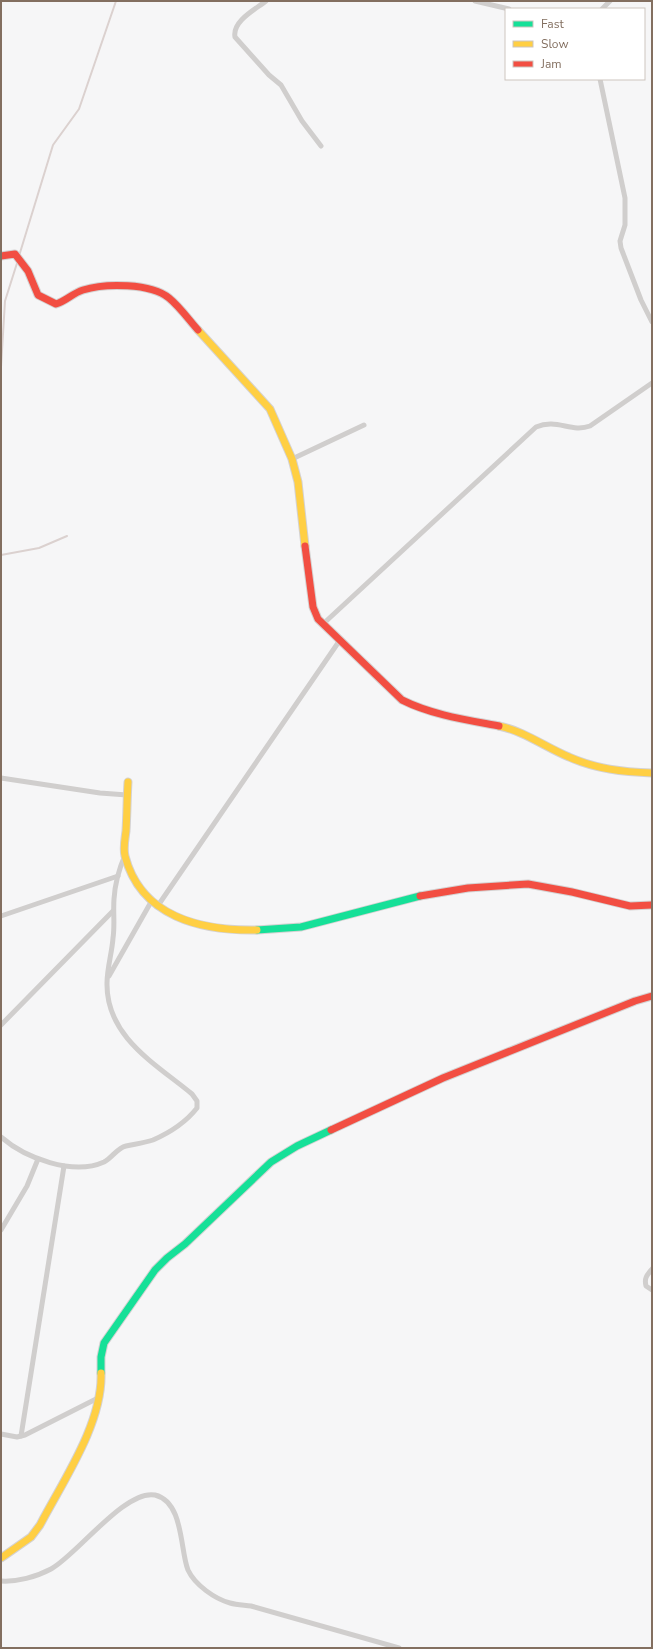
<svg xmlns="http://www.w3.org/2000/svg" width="653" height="1649" font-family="'Nunito Sans',sans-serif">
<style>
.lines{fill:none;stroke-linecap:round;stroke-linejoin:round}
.stream{stroke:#dbd1cf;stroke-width:2}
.fast-casing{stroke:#d4d2d2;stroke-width:9}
.slow-casing{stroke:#d4d2d2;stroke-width:9}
.jam-casing{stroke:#d4d2d2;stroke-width:9}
.street{stroke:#d0cecd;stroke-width:5}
.fast{stroke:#16e098;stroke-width:7}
.slow{stroke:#ffcf43;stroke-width:7}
.jam{stroke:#f24e42;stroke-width:7}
</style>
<rect width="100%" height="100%" fill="#f6f6f7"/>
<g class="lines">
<g class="stream">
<polyline points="19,256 53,145 79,109 116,1"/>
<polyline points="1,367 5,301 18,260"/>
<polyline points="1,555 39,548 67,536"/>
</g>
<defs>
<g id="fast">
<polyline points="257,930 301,927 420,896"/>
<polyline points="101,1373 101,1357 104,1343 155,1270 167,1258 185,1244 271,1162 297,1146 331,1130"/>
</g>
<g id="slow">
<polyline points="198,330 270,409 292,459 298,482 305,546"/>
<path d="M499 726C524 731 545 747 569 757 596 769 623 772 652 773"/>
<path d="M128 782C127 798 127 815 126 831 125 839 123 848 125 856 141 917 201 931 257 930"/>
<path d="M1 1558 31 1537 40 1525C63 1481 103 1423 101 1373"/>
</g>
<g id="jam">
<path d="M1 256 15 254 28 271 38 295 56 304C66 301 73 293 83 290 105 283 151 283 169 298 180 307 189 320 198 330"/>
<path d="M305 546 313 607 318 619 402 700C432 715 467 720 499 726"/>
<polyline points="420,896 468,888 528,884 572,892 630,906 652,905"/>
<polyline points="331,1130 443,1078 635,1001 652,996"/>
</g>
</defs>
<use href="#fast" class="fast-casing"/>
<use href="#slow" class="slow-casing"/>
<use href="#jam" class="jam-casing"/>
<g class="street">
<path d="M266 1C256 9 232 21 235 37L269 75 281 85 302 121 321 146"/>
<polyline points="475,1 509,9"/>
<polyline points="602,9 610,1"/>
<polyline points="600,79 625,198 625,225 620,241 621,248 641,300 652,322"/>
<polyline points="292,459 364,425"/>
<path d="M323 624 536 427C557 418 571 433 590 426L652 383"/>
<polyline points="1,778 100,793 127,795"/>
<polyline points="157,907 340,640"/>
<polyline points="1,916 118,876"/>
<polyline points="109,976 151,902"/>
<polyline points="1,1025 113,911"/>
<path d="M1 1137C25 1158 73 1176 104 1162 112 1158 117 1148 126 1146 135 1144 144 1143 153 1140 169 1133 186 1122 197 1108V1101L192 1094C156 1064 106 1037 107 983 107 968 112 953 113 938 115 925 113 912 114 899 115 883 119 869 125 855"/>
<polyline points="1,1230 27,1186 38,1159"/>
<path d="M652 1269C647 1275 644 1278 646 1286L652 1290"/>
<polyline points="1,1434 17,1437 25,1435 100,1397"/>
<polyline points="21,1436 64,1166"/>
<path d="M1 1581C17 1582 36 1577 51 1569 76 1556 125 1489 155 1495 184 1502 180 1551 188 1570 195 1585 215 1599 230 1603 237 1605 244 1605 251 1606L399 1648"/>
</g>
<use href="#fast" class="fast"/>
<use href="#slow" class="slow"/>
<use href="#jam" class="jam"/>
</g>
<rect width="653" height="1649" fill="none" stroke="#836f60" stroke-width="4"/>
<rect x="505" y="8" width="140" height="72" fill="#ffffff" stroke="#cdc5bf"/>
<rect x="513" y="21" width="20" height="6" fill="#16e098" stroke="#cdc5bf"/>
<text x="541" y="28" font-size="12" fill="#836f60">Fast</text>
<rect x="513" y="41" width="20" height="6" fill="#ffcf43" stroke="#cdc5bf"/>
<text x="541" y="48" font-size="12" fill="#836f60">Slow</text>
<rect x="513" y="61" width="20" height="6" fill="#f24e42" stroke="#cdc5bf"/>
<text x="541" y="68" font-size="12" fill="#836f60">Jam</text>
</svg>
